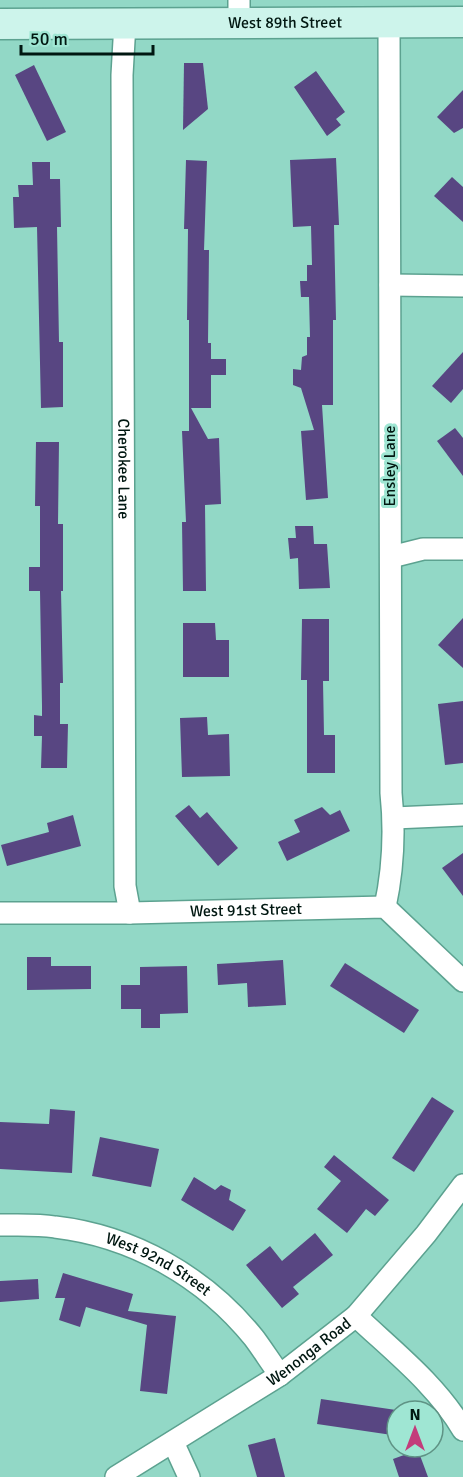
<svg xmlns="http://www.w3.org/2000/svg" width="463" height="1477" font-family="Signika,sans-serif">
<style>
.building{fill:#584682}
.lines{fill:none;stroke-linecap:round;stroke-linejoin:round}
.street-casing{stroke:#5ca290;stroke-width:24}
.secondary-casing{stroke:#5ca290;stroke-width:33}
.street{stroke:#fff;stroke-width:21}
.secondary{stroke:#cdf4eb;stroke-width:30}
.labels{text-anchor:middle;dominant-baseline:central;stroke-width:6;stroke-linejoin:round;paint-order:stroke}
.street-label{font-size:16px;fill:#001711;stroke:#9fe6d3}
</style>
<rect width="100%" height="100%" fill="#92d8c6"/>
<g class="building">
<polygon points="184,63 203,63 208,109 183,130"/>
<polygon points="34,65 66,132 47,141 15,75"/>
<polygon points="316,71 345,112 336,119 341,125 327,136 294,87"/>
<polygon points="463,90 463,128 454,133 437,117"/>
<polygon points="336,158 339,225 334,225 336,320 333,320 333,405 322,405 328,498 306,500 301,431 314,430 301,388 293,385 293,369 301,370 302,357 307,355 307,337 310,337 309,297 301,297 300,281 307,281 307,265 312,265 311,226 293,227 290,160"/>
<polygon points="186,160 207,161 204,250 209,250 208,343 211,343 211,359 226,359 226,375 211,375 211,408 191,408 208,439 219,438 221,504 205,505 206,591 183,591 182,522 186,522 182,431 189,431 189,320 187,320 188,229 184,229"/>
<polygon points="32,162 50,162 50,179 60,179 61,227 57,227 59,342 63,342 63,407 41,408 37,227 14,228 13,197 19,197 18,185 33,185"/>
<polygon points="452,177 463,187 463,222 434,196"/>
<polygon points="463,352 463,389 451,403 432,386"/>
<polygon points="455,428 463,438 463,476 437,441"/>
<polygon points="36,442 59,442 58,524 63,524 63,591 61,591 63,683 60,683 60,724 68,724 67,768 41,768 42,736 34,736 34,715 42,716 42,706 40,591 29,591 29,567 40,567 40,506 35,506"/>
<polygon points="295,526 313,526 314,544 327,544 330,588 299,589 298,558 290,559 288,538 296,538"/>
<polygon points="463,618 463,668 438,645"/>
<polygon points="302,619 329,619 329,681 323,681 324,735 335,735 335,773 307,773 307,680 301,680"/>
<polygon points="183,623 215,623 216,640 229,640 229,677 183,677"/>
<polygon points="463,701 463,763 445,765 438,704"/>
<polygon points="207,717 208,735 229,734 230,776 182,777 180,718"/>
<polygon points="189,805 200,818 207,812 238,848 218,866 175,816"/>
<polygon points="322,807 330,815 340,810 350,831 287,861 278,842 300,832 294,820"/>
<polygon points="73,815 81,846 7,866 1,845 49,832 47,823"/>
<polygon points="463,853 463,896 442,868"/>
<polygon points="27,957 51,957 51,966 91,966 91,989 27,990"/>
<polygon points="283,960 286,1005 248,1007 247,983 218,985 217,964"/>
<polygon points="345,963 419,1010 404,1033 330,986"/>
<polygon points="187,966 188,1013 160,1014 160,1028 141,1028 141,1009 121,1009 121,985 140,985 140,967"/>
<polygon points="432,1097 454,1111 414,1172 392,1158"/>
<polygon points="50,1109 75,1111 72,1173 0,1169 0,1122 49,1124"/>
<polygon points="100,1137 159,1149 151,1187 92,1176"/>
<polygon points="334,1155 389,1200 375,1216 366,1209 347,1233 317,1209 341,1181 324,1167"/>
<polygon points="194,1177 215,1190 221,1185 231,1190 229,1200 246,1210 233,1231 181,1200"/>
<polygon points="315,1233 333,1255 293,1287 299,1294 282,1308 246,1265 270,1246 282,1261"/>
<polygon points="63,1273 133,1294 128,1311 176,1316 167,1394 140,1391 147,1325 86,1307 80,1327 59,1320 65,1298 55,1298"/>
<polygon points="38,1279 39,1299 0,1302 0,1281"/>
<polygon points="321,1399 396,1410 392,1435 317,1424"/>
<polygon points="275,1438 285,1477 257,1477 248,1445"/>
<polygon points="418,1450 428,1477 399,1477 393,1459"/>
</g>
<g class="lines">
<defs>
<g id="street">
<polyline points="239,0 239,22"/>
<path id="s1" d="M125 23 122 75 125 886 130 913"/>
<polyline points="390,285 463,286"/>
<polyline points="391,557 423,549 463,549"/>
<polyline points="394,818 463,815"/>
<path d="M385 907C393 870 395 831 391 793L389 23"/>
<path id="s2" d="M0 913H130L385 907 463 981"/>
<path id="s3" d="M0 1225C18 1225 37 1224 55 1227 133 1236 205 1277 254 1338 263 1350 271 1363 280 1375"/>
<path d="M356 1316C393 1351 437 1385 463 1430"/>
<polyline points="173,1442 189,1477"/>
<path id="s4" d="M116 1477 280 1375 356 1316 426 1234 463 1185"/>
</g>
<g id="secondary">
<path id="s5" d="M0 24 463 22"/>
</g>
</defs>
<use href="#street" class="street-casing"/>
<use href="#secondary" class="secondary-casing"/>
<use href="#street" class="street"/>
<use href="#secondary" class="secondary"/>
</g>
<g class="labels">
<g class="street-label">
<text stroke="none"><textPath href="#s5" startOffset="285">West 89th Street</textPath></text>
<text transform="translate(390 466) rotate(-90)">Ensley Lane</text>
<text stroke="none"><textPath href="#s1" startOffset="446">Cherokee Lane</textPath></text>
<text stroke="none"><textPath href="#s2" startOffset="246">West 91st Street</textPath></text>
<text stroke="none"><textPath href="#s3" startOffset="166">West 92nd Street</textPath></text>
<text stroke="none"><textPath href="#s4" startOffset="230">Wenonga Road</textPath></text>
</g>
</g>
<g transform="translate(415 1429)"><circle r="28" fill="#9fe6d3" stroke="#5f9385" stroke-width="1.5"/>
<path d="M0-4.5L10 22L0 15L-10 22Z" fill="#c33c7b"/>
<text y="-9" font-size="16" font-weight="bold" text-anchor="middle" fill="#001711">N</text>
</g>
<path d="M21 45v9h132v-9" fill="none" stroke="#001711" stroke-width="3"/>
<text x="30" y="45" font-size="18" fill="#001711" stroke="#9fe6d3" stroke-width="4.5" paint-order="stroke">50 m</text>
</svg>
